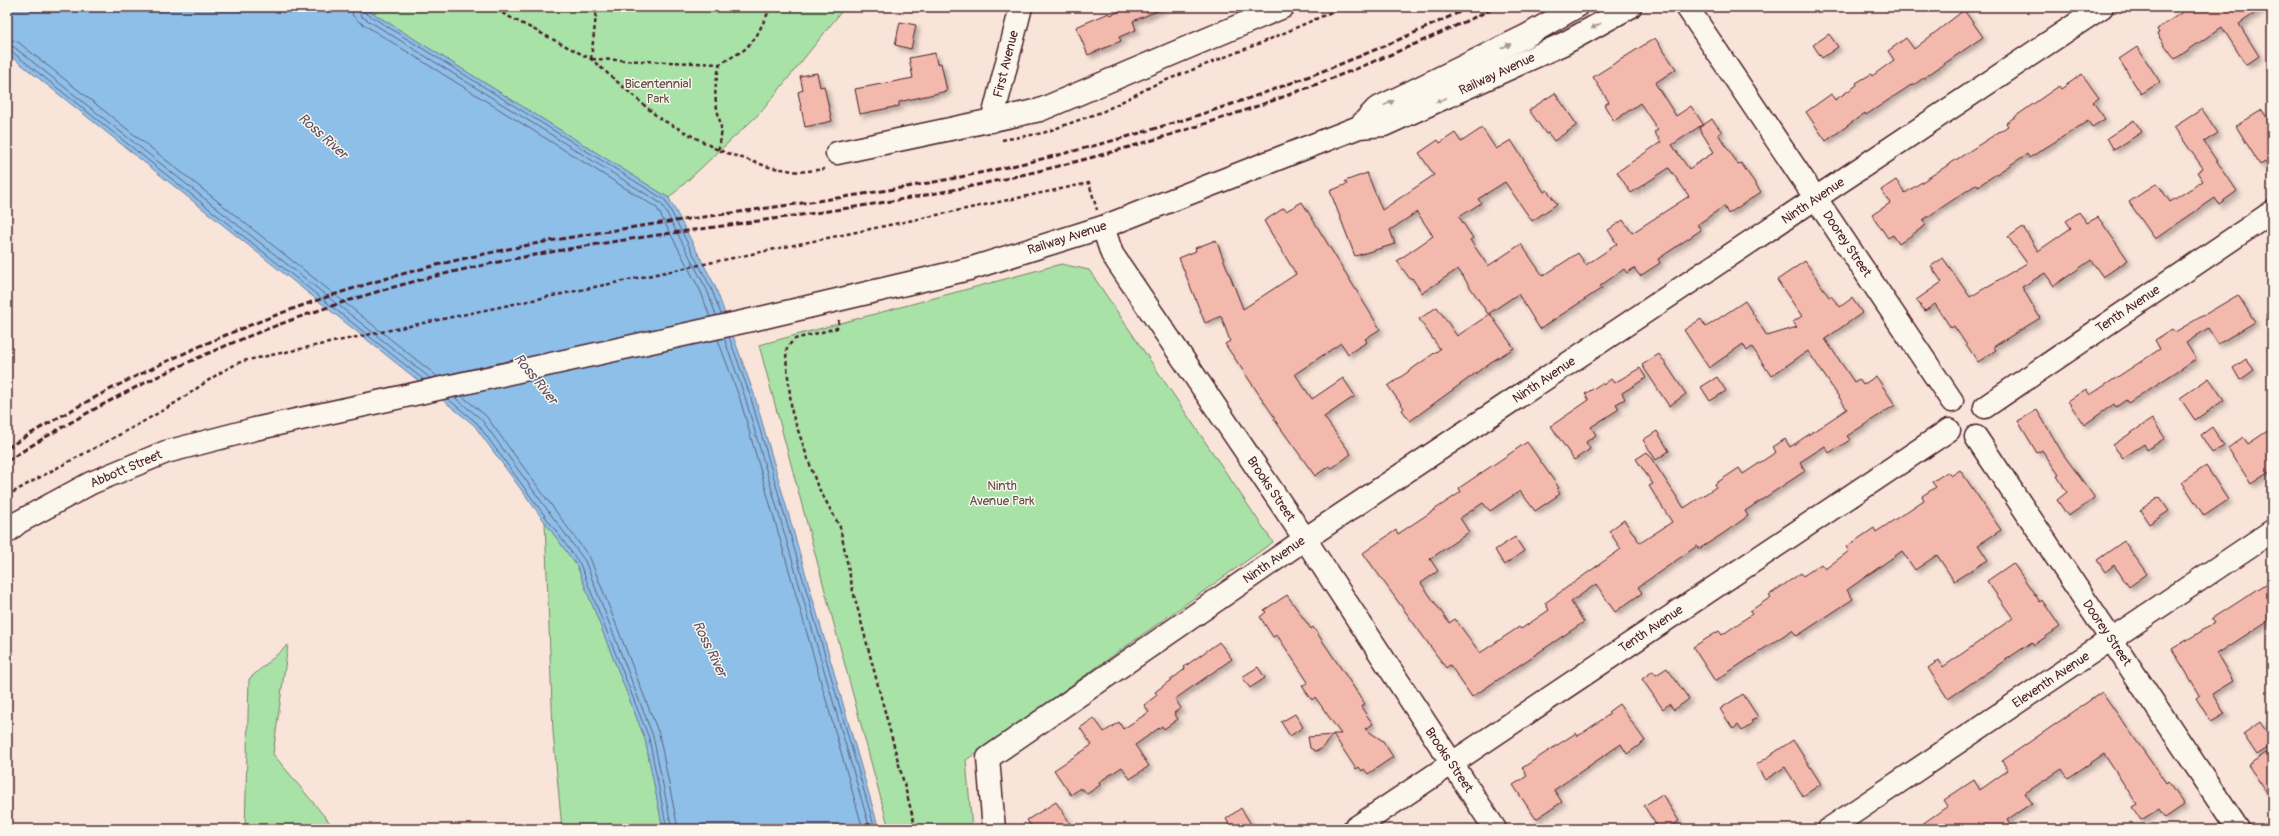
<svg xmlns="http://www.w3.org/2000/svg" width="2279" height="836" font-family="Pangolin,sans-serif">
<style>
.green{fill:#a8e2a7;stroke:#798069}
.water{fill:#8dbfe9;stroke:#727f9d}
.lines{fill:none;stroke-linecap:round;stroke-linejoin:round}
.shore{stroke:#655f77;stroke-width:1}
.building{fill:#f3b9ac;stroke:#4a1f2b;filter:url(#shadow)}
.minor-casing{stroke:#4a1f2b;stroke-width:25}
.major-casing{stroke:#4a1f2b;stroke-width:25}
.path{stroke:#4a1f2b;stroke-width:2.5;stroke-dasharray:4 3;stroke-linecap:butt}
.minor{stroke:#fbf7ec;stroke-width:22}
.major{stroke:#fbf7ec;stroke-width:22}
.rail{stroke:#4a1f2b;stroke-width:3;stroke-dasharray:6 3;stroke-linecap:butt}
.oneway{fill:#ab9695}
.labels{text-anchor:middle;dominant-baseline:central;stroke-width:3;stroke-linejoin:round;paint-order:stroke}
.street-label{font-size:13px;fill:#4a1f2b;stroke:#fbf7ec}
.park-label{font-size:13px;fill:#62504a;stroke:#fbf7ec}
.water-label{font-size:14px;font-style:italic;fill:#5e4f64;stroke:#fbf7ec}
</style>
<defs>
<filter id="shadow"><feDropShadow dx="3.5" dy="3.5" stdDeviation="2" flood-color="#0004"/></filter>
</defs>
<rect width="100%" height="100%" fill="#f9e4d9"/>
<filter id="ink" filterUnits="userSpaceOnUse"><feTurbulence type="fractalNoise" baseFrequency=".025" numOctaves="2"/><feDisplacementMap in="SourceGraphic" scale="8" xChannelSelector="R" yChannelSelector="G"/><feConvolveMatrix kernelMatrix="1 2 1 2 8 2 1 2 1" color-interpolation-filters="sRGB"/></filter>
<g filter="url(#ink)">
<g class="green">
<polygon points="363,7 845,7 762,111 669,198"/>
<polygon points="1061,264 1089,270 1273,542 966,760 972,829 889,829 759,345"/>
<polygon points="545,522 577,566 645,739 663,829 562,829 553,732"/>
<polygon points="288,645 273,754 335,829 245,829 249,679"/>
</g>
<polygon class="water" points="7,7 363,7 669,198 715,286 754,394 879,829 663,829 645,739 577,566 474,425 7,53"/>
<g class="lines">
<g class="shore">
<polyline points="351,7 353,16 358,21 657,208 701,292 710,317"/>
<polyline points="357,7 361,16 662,204 707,290 716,315"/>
<polyline points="362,7 364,12 665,200 711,288 721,314"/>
<polyline points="7,39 18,42 438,377"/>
<polyline points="7,45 14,47 430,378"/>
<polyline points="7,50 11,51 424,380"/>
<polyline points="729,337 750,395 875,829"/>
<polyline points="724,338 745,397 870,829"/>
<polyline points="718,340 740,399 863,829"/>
<polyline points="462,396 486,416 590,558 659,734 678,829"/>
<polyline points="454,397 481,419 585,561 653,736 672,829"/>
<polyline points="448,399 477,423 580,564 649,738 667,829"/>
</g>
</g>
<g class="building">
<polygon points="1133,7 1167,7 1133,21 1136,30 1119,37 1121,41 1088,55 1076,27 1109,13 1110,15"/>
<polygon points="2190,7 2264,7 2239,24 2259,56 2246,65 2222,27 2175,59 2157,34 2159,33 2157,29"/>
<polygon points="1964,10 1983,37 1912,86 1911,85 1866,115 1865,113 1826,141 1806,112 1831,94 1835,100 1857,85 1856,83 1871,74 1872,76 1894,60 1888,51 1906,38 1914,49"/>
<polygon points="900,22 916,25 911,49 895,45"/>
<polygon points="1829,34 1838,47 1822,58 1813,45"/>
<polygon points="1655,38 1676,69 1655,83 1676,116 1691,106 1703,124 1672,145 1689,169 1714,152 1699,128 1712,119 1722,132 1718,134 1738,164 1741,163 1761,192 1728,214 1724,206 1697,225 1701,230 1658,259 1660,263 1640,276 1634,268 1627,273 1624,269 1600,286 1602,288 1540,329 1518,294 1488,314 1458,269 1422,293 1412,278 1410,279 1397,261 1433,236 1417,212 1390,230 1395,244 1355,256 1330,191 1347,184 1345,181 1367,173 1382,210 1434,175 1419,153 1438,140 1440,143 1455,133 1461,142 1482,128 1496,149 1511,140 1544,192 1547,190 1557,204 1532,221 1505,182 1478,199 1481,203 1459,217 1473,238 1470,240 1488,266 1521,244 1543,276 1578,253 1586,265 1617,244 1608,230 1623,220 1632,233 1689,196 1669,168 1631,193 1617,172 1661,142 1654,132 1658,130 1640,103 1614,121 1604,105 1609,102 1593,77"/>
<polygon points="2137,47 2160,82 2141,94 2119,59"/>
<polygon points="935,53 937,64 941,63 947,91 899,102 899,106 860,114 855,89 913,78 909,58"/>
<polygon points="817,73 820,87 824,86 832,121 805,127 798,92 803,90 800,76"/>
<polygon points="2082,74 2099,98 2093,102 2105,119 2092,127 2088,121 2029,158 2027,154 1978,186 1977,184 1923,220 1926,225 1899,244 1893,235 1888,238 1872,215 1890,203 1881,190 1896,180 1905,193 2008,126 2006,123 2059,86 2061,89"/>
<polygon points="1555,93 1577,125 1554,141 1548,133 1546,134 1529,110"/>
<polygon points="2202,109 2218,133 2204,142 2237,191 2219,204 2215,198 2155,239 2129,202 2157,183 2170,202 2203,181 2197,172 2203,168 2174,127"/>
<polygon points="2262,110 2272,126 2272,158 2260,165 2236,126"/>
<polygon points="2134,120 2142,132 2114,150 2107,138"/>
<polygon points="1302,202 1380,329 1365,339 1367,342 1348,354 1341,343 1295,374 1312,399 1343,378 1355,396 1324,417 1351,454 1332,468 1329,466 1315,476 1274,419 1275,418 1225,344 1230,341 1221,316 1205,323 1179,258 1196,251 1195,248 1216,240 1243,309 1296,274 1264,221 1284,208 1286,211"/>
<polygon points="2079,212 2087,223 2098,217 2128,260 2103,277 2091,260 2054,286 2045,273 2022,287 2040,318 1993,347 1996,350 1978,362 1954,326 1951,328 1935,304 1925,311 1916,300 1942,282 1931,266 1943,258 1970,297 2027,263 2008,237 2023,227 2038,251 2071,228 2066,221"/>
<polygon points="1805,261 1829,297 1831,296 1840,307 1852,298 1862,313 1825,339 1854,382 1859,379 1863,385 1876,376 1895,405 1847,436 1850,440 1829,453 1825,446 1800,462 1805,471 1745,511 1748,516 1724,533 1699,549 1697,546 1638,587 1642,593 1615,612 1596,584 1571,602 1584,622 1472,697 1450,665 1446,668 1363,553 1396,530 1398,534 1461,492 1459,488 1527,442 1559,488 1557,489 1560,494 1535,511 1520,491 1490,511 1483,503 1460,518 1469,532 1430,559 1438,571 1421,583 1449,623 1455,619 1480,653 1519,627 1521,629 1549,610 1545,603 1621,549 1609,531 1624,520 1640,543 1672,522 1649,486 1653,484 1636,459 1647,452 1684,508 1716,487 1715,484 1739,468 1743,474 1776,452 1773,447 1785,439 1790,447 1847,409 1808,351 1771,376 1752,347 1747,351 1743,344 1709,368 1684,330 1701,319 1706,327 1745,301 1767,336 1797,327 1793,322 1802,316 1777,280"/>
<polygon points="2238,295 2255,322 2218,344 2208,328 2186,343 2196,359 2128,403 2126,400 2116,407 2114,404 2084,425 2068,401 2086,389 2090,395 2160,349 2155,340 2172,329 2175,332"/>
<polygon points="1437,307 1457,336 1490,314 1514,348 1491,362 1410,421 1402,410 1404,408 1388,386 1440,349 1419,319"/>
<polygon points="1659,354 1686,394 1669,406 1642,365"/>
<polygon points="2246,359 2254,370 2240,380 2233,368"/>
<polygon points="1640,368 1646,378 1622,393 1625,399 1616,404 1619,409 1591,427 1596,435 1586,442 1590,449 1574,460 1551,426 1589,400 1585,394 1602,383 1603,385 1611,379 1614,383"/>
<polygon points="1717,377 1726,391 1710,401 1701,387"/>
<polygon points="2209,378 2224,400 2195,420 2180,398"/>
<polygon points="2037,410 2063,454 2095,498 2068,516 2057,500 2067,492 2057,476 2059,475 2042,450 2037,453 2018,421"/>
<polygon points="2152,419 2165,438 2147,450 2144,444 2123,458 2113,445"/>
<polygon points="2212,427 2224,446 2212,453 2201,435"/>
<polygon points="2272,428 2272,470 2251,484 2228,448 2243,437 2248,444"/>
<polygon points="1657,431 1669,451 1656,460 1643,440"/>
<polygon points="2206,466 2228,500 2204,516 2182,482"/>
<polygon points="1960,470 2001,530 1978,545 1988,560 1954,581 1937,555 1915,570 1902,551 1847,590 1853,599 1797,636 1792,630 1715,681 1693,647 1719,631 1722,635 1752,614 1750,611 1771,597 1769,595 1801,573 1803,576 1821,564 1825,569 1849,551 1846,547 1874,528 1876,532 1924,500 1922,496 1936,487 1932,482 1947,472 1951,476"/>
<polygon points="2159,497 2169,511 2149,524 2140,510"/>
<polygon points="1515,537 1524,551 1504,565 1495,550"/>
<polygon points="2124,541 2147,574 2129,587 2114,565 2105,572 2097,560"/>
<polygon points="2013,563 2040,602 2042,600 2060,627 2034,645 2032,642 1948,699 1928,668 1939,660 1943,667 2013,618 1987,581"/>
<polygon points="2272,580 2272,618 2217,654 2233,681 2212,694 2225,714 2211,722 2196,698 2200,695 2172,649 2215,623 2212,619"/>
<polygon points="1287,595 1311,629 1313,627 1365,704 1361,707 1373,724 1365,729 1383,741 1393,757 1368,774 1364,769 1362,771 1359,767 1356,769 1333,734 1341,734 1315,697 1312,700 1302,686 1308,682 1277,635 1273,637 1260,617 1266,612 1264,610"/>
<polygon points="1219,642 1232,659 1175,699 1181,708 1174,713 1178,719 1164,729 1162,726 1135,745 1149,766 1130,779 1122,767 1099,782 1100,785 1087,794 1083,789 1081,790 1080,788 1071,795 1054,770 1092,745 1080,728 1094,718 1104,732 1119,722 1123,729 1149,712 1144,705 1157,695 1155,692 1185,669 1184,667"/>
<polygon points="1258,667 1265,678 1250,688 1242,677"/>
<polygon points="1667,668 1689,699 1674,710 1669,704 1663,709 1642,679 1653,671 1656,675"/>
<polygon points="2102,692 2166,783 2168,781 2184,805 2165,818 2159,809 2141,820 2132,807 2137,804 2104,754 2068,778 2062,769 2025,793 2032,803 2008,819 2014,829 1915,829 1948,806 1944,800 1974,780 1980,790 2008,770 2002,761"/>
<polygon points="1743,694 1758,717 1751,721 1753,723 1742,731 1738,725 1733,729 1720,709"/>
<polygon points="1619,704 1645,741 1627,754 1621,744 1554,790 1562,802 1536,819 1513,785 1527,776 1522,768 1576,733 1578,736 1610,714 1608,712"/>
<polygon points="1295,714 1303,727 1290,736 1281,722"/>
<polygon points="2260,722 2272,740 2272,745 2257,755 2243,734"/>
<polygon points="1333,735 1320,750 1315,751 1310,748 1308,737"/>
<polygon points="1793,740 1821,784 1803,796 1785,767 1765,780 1756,765"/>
<polygon points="2266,753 2272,761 2272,800 2248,765"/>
<polygon points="1662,794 1679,821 1667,829 1659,829 1644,806"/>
<polygon points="1056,802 1070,823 1060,829 1033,829 1027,820"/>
<polygon points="1241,808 1254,829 1232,829 1226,819"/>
</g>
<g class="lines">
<defs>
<g id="minor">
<polyline points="1687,7 1952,401"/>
<polyline points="992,121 1021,7"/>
<polyline points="837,153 1040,110 1283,7"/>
<polyline points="1103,227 1112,254 1305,539 1495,829"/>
<polyline points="1985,407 2272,212"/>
<polyline points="1976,437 2238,829"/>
<polyline points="994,829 988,758 1305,539 2102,7"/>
<polyline points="1354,829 1949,430"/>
<polyline points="1829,829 2272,531"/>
</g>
<g id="major">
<polyline points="1359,127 1376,109 1526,36 1576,7"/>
<polyline points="7,532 19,522 91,483 166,452 255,429 765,317 969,269 1103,227 1359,127 1384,125 1565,43 1630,7"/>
</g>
</defs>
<use href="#minor" class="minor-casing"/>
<use href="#major" class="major-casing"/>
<g class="path">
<polyline points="490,7 591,59 659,118 718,150 769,167 799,172 825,169"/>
<polyline points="591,59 597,7"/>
<polyline points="592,59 720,64 744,50 756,37 771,7"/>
<polyline points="1002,140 1043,133 1104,111 1154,85 1268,40 1343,7"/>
<path d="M718 150C725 127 719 124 716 102 714 89 717 76 720 64"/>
<polyline points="839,320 837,328 795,339 787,347 786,358 792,413 817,485 840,527 853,591 916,829"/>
<path d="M7 496C59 465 113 440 165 409 192 394 214 373 243 361L1089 183 1097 210"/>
</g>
<use href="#minor" class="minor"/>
<use href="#major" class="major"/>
<g class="rail">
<path d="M7 448C148 361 300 296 462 259 622 222 788 210 950 179 1129 144 1306 86 1470 7"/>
<path d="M7 461C149 370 306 304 470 268 624 234 782 222 937 193 1130 156 1319 92 1496 7"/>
</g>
</g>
<defs><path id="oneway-solid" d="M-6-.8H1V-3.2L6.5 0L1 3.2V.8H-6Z"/></defs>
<g class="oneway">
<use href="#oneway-solid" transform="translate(1596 26) rotate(151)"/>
<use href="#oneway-solid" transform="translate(1506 46) rotate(-26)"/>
<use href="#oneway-solid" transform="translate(1441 100) rotate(156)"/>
<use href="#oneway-solid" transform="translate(1389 103) rotate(-26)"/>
</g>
</g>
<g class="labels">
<g class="street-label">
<text transform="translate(1006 64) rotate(-76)">First Avenue</text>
<text transform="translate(1497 74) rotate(-25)">Railway Avenue</text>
<text transform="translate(1813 201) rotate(-34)">Ninth Avenue</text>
<text transform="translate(1067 238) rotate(-18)">Railway Avenue</text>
<text transform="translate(1847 244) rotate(56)">Doorey Street</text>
<text transform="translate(2128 309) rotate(-34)">Tenth Avenue</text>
<text transform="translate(1544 380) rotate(-34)">Ninth Avenue</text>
<text transform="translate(126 469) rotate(-23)">Abbott Street</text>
<text transform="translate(1271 489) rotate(56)">Brooks Street</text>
<text transform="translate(1274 560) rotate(-35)">Ninth Avenue</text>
<text transform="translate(1651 629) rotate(-34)">Tenth Avenue</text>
<text transform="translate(2107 633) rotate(56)">Doorey Street</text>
<text transform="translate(2051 680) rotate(-34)">Eleventh Avenue</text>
<text transform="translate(1449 760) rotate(56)">Brooks Street</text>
</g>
<g class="park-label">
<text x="658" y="84">Bicentennial<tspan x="658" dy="15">Park</tspan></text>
<text x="1002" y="486">Ninth<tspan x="1002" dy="15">Avenue Park</tspan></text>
</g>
<g class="water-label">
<text transform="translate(323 136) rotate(42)">Ross River</text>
<text transform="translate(536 379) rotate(51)">Ross River</text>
<text transform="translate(710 649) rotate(64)">Ross River</text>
</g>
</g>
<rect width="2279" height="836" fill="none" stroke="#fbf7ec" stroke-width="24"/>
<rect x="12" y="12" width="2255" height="812" fill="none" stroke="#4a1f2b" stroke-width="1.5" filter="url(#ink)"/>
</svg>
